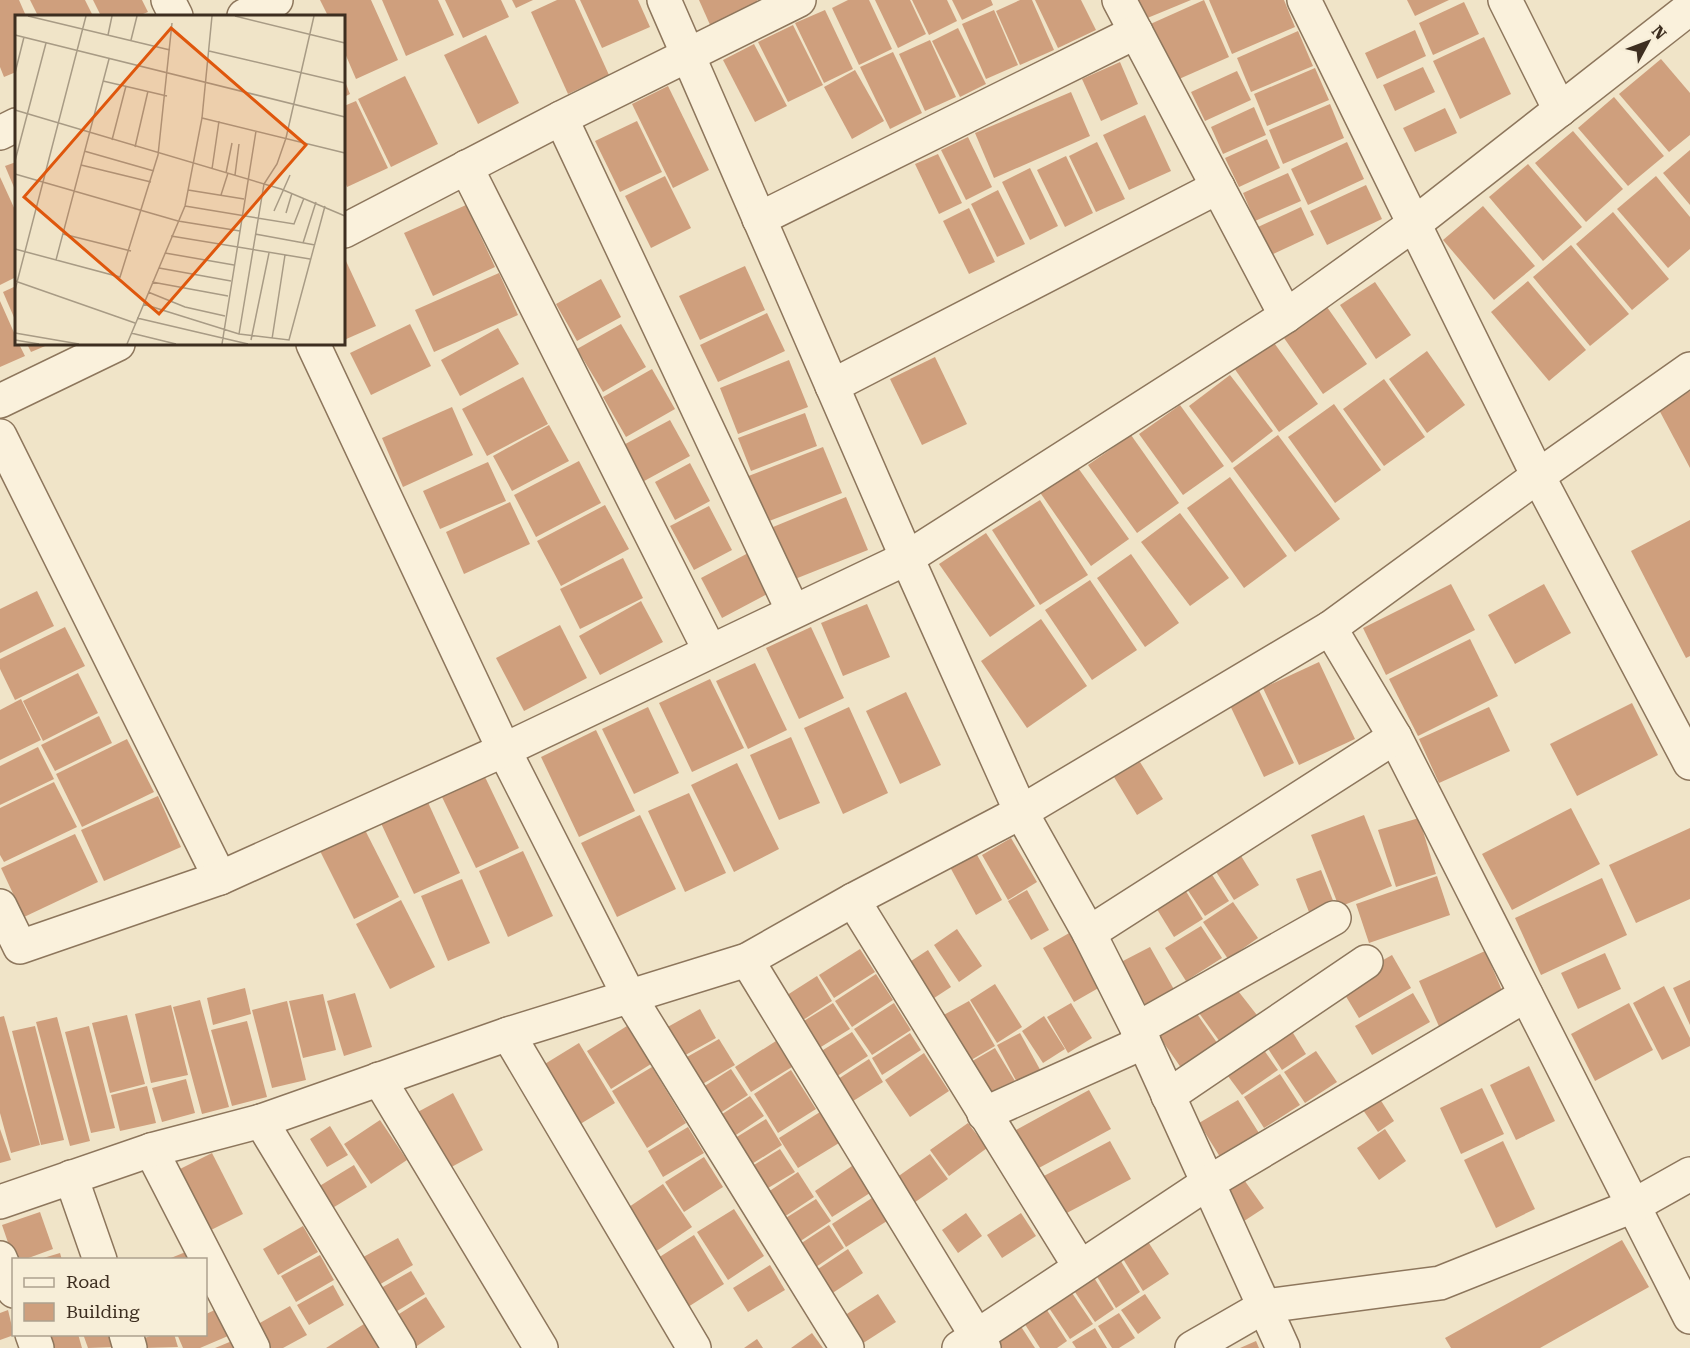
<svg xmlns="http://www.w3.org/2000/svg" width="1690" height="1348" font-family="'Roboto Serif',serif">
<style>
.building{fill:#cf9f7d}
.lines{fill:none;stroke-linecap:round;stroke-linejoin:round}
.minor-casing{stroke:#8d765c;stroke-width:36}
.minor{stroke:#faf1dc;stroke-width:33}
.inset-road{fill:none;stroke:#a89b85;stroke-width:1.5}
.view{fill:#df570d;fill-opacity:0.15;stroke:#df570d;stroke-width:3}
.inset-edge{fill:none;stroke:#3d2e20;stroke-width:3}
</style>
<rect width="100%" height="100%" fill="#f0e4c8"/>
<g class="building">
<polygon points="0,0 19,0 26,16 16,16 16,72 4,77 0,67"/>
<polygon points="30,0 85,0 93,16 38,16"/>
<polygon points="93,0 142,0 148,12 138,16 101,16"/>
<polygon points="320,0 371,0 398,60 356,79 344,51 344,16 328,16"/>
<polygon points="382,0 438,0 454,35 406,56"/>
<polygon points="445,0 501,0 509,17 463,38"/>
<polygon points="512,0 533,0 516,8"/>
<polygon points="557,0 575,0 609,75 568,94 531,12"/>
<polygon points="580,0 638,0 650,27 602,48"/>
<polygon points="699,0 757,0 760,7 711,27"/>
<polygon points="848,0 869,0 892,49 859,65 832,8"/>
<polygon points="875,0 910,0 926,34 898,48"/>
<polygon points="912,0 947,0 957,21 929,35"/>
<polygon points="952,0 991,0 993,5 962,20"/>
<polygon points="1020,0 1032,0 1054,50 1020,65 996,11"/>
<polygon points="1035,0 1081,0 1096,30 1058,48"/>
<polygon points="1137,0 1191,0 1145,19"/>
<polygon points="1204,0 1229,57 1170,83 1146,26"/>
<polygon points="1209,0 1284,0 1295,27 1232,54"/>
<polygon points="1407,0 1449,0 1415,16"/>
<polygon points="1464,2 1479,34 1433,55 1419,23"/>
<polygon points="825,10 853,69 824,83 795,23"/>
<polygon points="994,10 1018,65 986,79 962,24"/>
<polygon points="793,25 823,85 788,102 758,42"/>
<polygon points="958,28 986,84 960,97 932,41"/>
<polygon points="1415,30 1426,56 1377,79 1365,53"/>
<polygon points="1298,31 1313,66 1251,92 1237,58"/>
<polygon points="486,35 519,103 478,124 444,55"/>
<polygon points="1484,37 1511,94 1460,119 1433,61"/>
<polygon points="930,40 956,97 925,111 899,54"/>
<polygon points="754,44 787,106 755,122 723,60"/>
<polygon points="893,52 922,113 890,129 860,67"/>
<polygon points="1661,59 1690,93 1690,135 1669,152 1619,94"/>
<polygon points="1120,62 1138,104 1101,121 1082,79"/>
<polygon points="1423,67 1435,92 1395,111 1383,85"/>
<polygon points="1315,68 1329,100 1267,126 1254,94"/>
<polygon points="855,70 884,121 852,139 824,87"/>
<polygon points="1237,71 1251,100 1205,121 1191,92"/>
<polygon points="405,76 438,144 391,167 358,99"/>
<polygon points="344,79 350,94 344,97"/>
<polygon points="668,86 709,170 673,188 632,104"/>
<polygon points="1071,92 1090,136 994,178 975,133"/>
<polygon points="1614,97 1664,156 1628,186 1578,128"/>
<polygon points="356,101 388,168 347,187 344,179 344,106"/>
<polygon points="1330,104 1344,138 1283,164 1269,130"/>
<polygon points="1254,107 1266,135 1223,154 1211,127"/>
<polygon points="1445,108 1457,133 1415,152 1403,128"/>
<polygon points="1145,115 1171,171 1129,190 1103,135"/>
<polygon points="637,121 662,172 620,192 595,141"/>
<polygon points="1573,131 1623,189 1586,222 1535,163"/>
<polygon points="968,137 992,187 966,200 941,150"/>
<polygon points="1267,139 1280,168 1239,187 1225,158"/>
<polygon points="1097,142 1125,199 1096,212 1069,156"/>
<polygon points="1347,142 1364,179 1308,205 1291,169"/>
<polygon points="1690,150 1690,205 1663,173"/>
<polygon points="938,154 962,203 939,214 915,164"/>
<polygon points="1066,156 1093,213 1065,227 1037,170"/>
<polygon points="16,162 16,192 5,166"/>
<polygon points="1528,164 1582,227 1543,261 1489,197"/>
<polygon points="1030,168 1058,226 1030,240 1002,182"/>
<polygon points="1288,173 1301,201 1255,221 1243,193"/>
<polygon points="665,176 691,228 651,248 625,196"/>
<polygon points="1656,176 1690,217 1690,249 1668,268 1617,209"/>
<polygon points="0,177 16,212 16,277 0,285"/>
<polygon points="1366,185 1382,219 1327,245 1310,211"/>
<polygon points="998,190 1025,244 997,257 971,204"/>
<polygon points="466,205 495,267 433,296 404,233"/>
<polygon points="1483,206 1535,266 1494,300 1443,240"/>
<polygon points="1301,207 1314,235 1271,255 1258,227"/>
<polygon points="969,208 995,262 969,274 943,221"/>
<polygon points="1613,212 1669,279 1632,310 1576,244"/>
<polygon points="1571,245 1629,314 1590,346 1533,277"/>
<polygon points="346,261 376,326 344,340 344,262"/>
<polygon points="745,266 765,310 700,340 679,296"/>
<polygon points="499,273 518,315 434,352 415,310"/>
<polygon points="601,279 621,317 577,341 556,304"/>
<polygon points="1528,281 1586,350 1549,381 1491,312"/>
<polygon points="1375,282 1411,335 1376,359 1340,305"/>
<polygon points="16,286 16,322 3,292"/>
<polygon points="0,301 16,337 16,344 19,344 25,356 0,367"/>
<polygon points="1327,307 1367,364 1323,394 1284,338"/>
<polygon points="767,313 785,351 718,382 700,345"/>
<polygon points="410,324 431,366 371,395 350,353"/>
<polygon points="621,324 646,367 603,392 577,349"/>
<polygon points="498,328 519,364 460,396 441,360"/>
<polygon points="1272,340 1318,404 1279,432 1234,368"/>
<polygon points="27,344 50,344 31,352"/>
<polygon points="1427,351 1465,405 1427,433 1389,379"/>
<polygon points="935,357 967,424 922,445 890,379"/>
<polygon points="789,360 808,407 738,434 720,388"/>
<polygon points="652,369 675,409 626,437 603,397"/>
<polygon points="1230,375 1273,431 1232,463 1189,406"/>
<polygon points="523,377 548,424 487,456 462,409"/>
<polygon points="1384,379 1425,437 1384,466 1343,409"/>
<polygon points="1690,391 1690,468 1658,408"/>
<polygon points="1334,404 1381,470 1335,503 1288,437"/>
<polygon points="1180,405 1224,466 1183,495 1139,434"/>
<polygon points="452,407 473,455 403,487 382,438"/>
<polygon points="805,413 817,446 751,471 738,438"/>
<polygon points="670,420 690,456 635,486 616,449"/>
<polygon points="549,425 569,461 512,491 493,456"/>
<polygon points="1131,435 1179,503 1137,533 1088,465"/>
<polygon points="1278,435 1340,519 1295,552 1233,468"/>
<polygon points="823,447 842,493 764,523 746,477"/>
<polygon points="579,461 601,503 536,537 514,495"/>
<polygon points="488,462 506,501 440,529 423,491"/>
<polygon points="690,463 710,501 675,520 655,482"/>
<polygon points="1076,465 1129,539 1091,566 1039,491"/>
<polygon points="1230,477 1287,556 1244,588 1187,508"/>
<polygon points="846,497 868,550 795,579 773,527"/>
<polygon points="1040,500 1088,575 1040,605 992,530"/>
<polygon points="510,502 530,544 464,574 446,532"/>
<polygon points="605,505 629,549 561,586 537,541"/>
<polygon points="709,506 732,550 694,570 670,526"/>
<polygon points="1180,513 1229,578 1190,606 1141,542"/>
<polygon points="1690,520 1690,656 1686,658 1631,551"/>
<polygon points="986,533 1035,606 990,637 939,564"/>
<polygon points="752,551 773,591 722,618 701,578"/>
<polygon points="1131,554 1179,623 1145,647 1097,578"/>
<polygon points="623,558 643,598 580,629 560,589"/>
<polygon points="1090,580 1137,650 1092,680 1045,610"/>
<polygon points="1451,584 1475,630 1386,675 1363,628"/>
<polygon points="1544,584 1571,633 1515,664 1488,615"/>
<polygon points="37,591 54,626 0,653 0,609"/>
<polygon points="641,601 663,642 600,675 579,636"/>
<polygon points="867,604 890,657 843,676 821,623"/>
<polygon points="1041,619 1087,686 1027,728 981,661"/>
<polygon points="560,625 587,678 524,711 496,658"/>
<polygon points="65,627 85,666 15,700 0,669 0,659"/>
<polygon points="811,627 844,698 799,719 766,648"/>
<polygon points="1470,639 1498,696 1418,736 1389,679"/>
<polygon points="1319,662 1355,739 1299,765 1263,688"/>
<polygon points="755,663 787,730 748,749 716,681"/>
<polygon points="78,673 98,713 43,741 23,701"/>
<polygon points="710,679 744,748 692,772 659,703"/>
<polygon points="1256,684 1294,763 1264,777 1227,699"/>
<polygon points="906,692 941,765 900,784 866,711"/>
<polygon points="21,699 41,740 0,760 0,710"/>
<polygon points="1632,703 1658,755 1577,796 1550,744"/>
<polygon points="648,707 679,773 634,794 602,729"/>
<polygon points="849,707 888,793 843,814 804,728"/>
<polygon points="1489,707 1510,751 1439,783 1419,739"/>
<polygon points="99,716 112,743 55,771 41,745"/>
<polygon points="596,730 635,811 579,837 541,757"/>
<polygon points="791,737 820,803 779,820 750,755"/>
<polygon points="127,739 154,792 82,827 56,774"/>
<polygon points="38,747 54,779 0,805 0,766"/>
<polygon points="1140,762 1163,799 1137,815 1114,777"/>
<polygon points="737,763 779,849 734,872 691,785"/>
<polygon points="485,777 519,848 476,868 442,797"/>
<polygon points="54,782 77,827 4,862 0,855 0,808"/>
<polygon points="689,793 726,873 685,892 648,811"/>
<polygon points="158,796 181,847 104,881 81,830"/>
<polygon points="426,798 460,873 414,894 379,819"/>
<polygon points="1571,808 1600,864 1512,910 1482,854"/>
<polygon points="640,815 676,889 617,917 581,843"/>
<polygon points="1364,815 1392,886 1339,907 1311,835"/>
<polygon points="1419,818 1436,874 1396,887 1378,830"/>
<polygon points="362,824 399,897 354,919 317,845"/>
<polygon points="1690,828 1690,899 1636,923 1609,865"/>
<polygon points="75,834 98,882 24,917 1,868"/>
<polygon points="1011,838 1037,882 1008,900 982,855"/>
<polygon points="523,851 553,916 508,937 479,871"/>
<polygon points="1238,851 1259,885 1234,900 1213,867"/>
<polygon points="976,853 1002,900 976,915 950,867"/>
<polygon points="1207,867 1229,901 1205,916 1183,883"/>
<polygon points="1321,870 1334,903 1309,912 1296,879"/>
<polygon points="1437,876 1450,915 1369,943 1356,904"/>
<polygon points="1602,878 1627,935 1541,975 1515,918"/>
<polygon points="462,879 490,943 448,961 421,896"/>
<polygon points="1179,880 1203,919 1174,937 1150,898"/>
<polygon points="1027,890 1049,930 1031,940 1008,901"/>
<polygon points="401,900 435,967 390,989 356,924"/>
<polygon points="1233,902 1258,938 1228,959 1203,922"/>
<polygon points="1201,926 1222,958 1186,981 1165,948"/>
<polygon points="957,929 982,966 959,982 934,945"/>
<polygon points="1071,932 1102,986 1074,1002 1043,948"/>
<polygon points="1150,947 1176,993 1148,1009 1121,962"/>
<polygon points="860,949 875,972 834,998 819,975"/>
<polygon points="928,950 951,987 928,1002 905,965"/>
<polygon points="1485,951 1507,1002 1441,1031 1419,981"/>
<polygon points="1605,953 1621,989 1578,1009 1561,973"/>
<polygon points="1392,955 1411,988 1359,1018 1339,985"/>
<polygon points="876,974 893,1000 852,1027 835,1001"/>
<polygon points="817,976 832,1001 800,1022 784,997"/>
<polygon points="1690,980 1690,1025 1673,988"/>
<polygon points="995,984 1022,1027 997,1043 970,1000"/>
<polygon points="1664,986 1690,1038 1690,1046 1662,1060 1633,1003"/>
<polygon points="1235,987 1260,1019 1223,1046 1199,1013"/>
<polygon points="245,988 251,1014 213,1025 207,998"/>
<polygon points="355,993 372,1047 344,1056 327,1001"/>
<polygon points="1413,993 1430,1022 1372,1055 1355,1026"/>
<polygon points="323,994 336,1050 303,1058 289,1001"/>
<polygon points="200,1000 229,1107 202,1114 173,1007"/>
<polygon points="287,1001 306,1080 272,1088 252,1010"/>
<polygon points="969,1001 995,1046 966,1063 940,1017"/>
<polygon points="833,1003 850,1029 816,1050 799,1024"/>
<polygon points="894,1003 911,1030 872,1055 854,1029"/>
<polygon points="1071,1003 1092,1038 1068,1053 1047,1017"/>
<polygon points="1629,1003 1653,1050 1595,1081 1571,1034"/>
<polygon points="171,1005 188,1075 151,1083 135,1014"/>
<polygon points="700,1009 716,1038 680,1058 664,1029"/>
<polygon points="1195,1011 1220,1047 1184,1072 1159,1036"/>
<polygon points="127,1015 145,1084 110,1093 92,1023"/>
<polygon points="4,1016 40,1145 11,1153 0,1113 0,1017"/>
<polygon points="1044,1016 1065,1049 1043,1063 1022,1031"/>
<polygon points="57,1017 90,1141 70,1146 36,1022"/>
<polygon points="247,1021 267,1097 232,1106 211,1030"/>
<polygon points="35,1026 64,1140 41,1145 12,1031"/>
<polygon points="89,1026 115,1128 91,1133 65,1032"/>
<polygon points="627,1026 651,1064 611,1089 587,1051"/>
<polygon points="1290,1028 1306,1054 1282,1070 1265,1044"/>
<polygon points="852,1032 868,1056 831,1080 815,1055"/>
<polygon points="910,1033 921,1050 882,1075 872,1058"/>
<polygon points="1020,1033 1043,1075 1020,1088 997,1045"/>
<polygon points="719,1039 735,1065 694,1089 678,1062"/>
<polygon points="776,1041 792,1067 751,1092 735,1067"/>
<polygon points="579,1043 615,1103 572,1129 535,1070"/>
<polygon points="1261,1046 1278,1070 1242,1095 1225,1072"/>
<polygon points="995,1048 1015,1081 989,1096 969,1063"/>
<polygon points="1316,1051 1337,1082 1305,1103 1284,1072"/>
<polygon points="924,1053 949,1091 910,1117 885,1080"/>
<polygon points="869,1059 883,1082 850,1103 835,1081"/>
<polygon points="1529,1066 1555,1121 1516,1140 1490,1085"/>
<polygon points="652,1067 686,1123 647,1148 612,1091"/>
<polygon points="731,1069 748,1095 714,1117 697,1091"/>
<polygon points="791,1070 816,1109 778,1133 754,1094"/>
<polygon points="1280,1074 1300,1105 1264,1128 1244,1097"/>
<polygon points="186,1079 195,1113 162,1122 152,1088"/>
<polygon points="147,1086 156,1123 120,1131 111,1095"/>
<polygon points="1482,1088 1504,1134 1461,1154 1440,1108"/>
<polygon points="1089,1090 1111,1129 1037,1169 1016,1130"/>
<polygon points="453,1093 483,1150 444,1171 414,1114"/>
<polygon points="750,1096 764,1116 727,1141 713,1120"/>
<polygon points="1378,1096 1394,1121 1378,1132 1361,1107"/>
<polygon points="1238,1100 1264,1141 1225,1165 1199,1123"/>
<polygon points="820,1112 839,1143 798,1168 779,1138"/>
<polygon points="766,1119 782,1145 744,1169 727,1143"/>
<polygon points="380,1120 407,1160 371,1184 344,1144"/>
<polygon points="968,1123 987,1148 949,1176 930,1150"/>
<polygon points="330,1126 348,1155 327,1167 310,1139"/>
<polygon points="688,1127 704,1153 663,1177 648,1151"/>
<polygon points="0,1129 11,1160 0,1163"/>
<polygon points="1385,1129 1406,1161 1379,1180 1357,1148"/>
<polygon points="1110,1141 1131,1179 1063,1215 1042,1177"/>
<polygon points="1503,1141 1535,1209 1496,1228 1464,1160"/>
<polygon points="780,1149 795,1172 763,1191 749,1168"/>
<polygon points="212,1153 243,1214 207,1232 176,1171"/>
<polygon points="930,1154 948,1179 911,1205 893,1180"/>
<polygon points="704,1157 723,1187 684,1212 665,1182"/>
<polygon points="354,1165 367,1187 326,1212 313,1190"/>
<polygon points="852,1166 870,1193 832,1217 815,1191"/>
<polygon points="798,1172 814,1197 781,1219 765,1194"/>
<polygon points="1242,1177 1264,1208 1241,1223 1220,1191"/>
<polygon points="663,1184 692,1227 655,1252 626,1209"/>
<polygon points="872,1198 887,1221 846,1247 832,1224"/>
<polygon points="816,1199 831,1221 796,1244 781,1221"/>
<polygon points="734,1209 764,1256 728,1280 697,1232"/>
<polygon points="40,1212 53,1249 23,1260 14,1260 2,1225"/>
<polygon points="966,1213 982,1236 958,1253 942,1230"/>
<polygon points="1021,1213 1036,1236 1002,1258 987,1235"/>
<polygon points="829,1225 844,1248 810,1271 794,1248"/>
<polygon points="303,1226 318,1252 278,1275 263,1249"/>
<polygon points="694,1235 724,1284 688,1307 658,1258"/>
<polygon points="1145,1237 1169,1274 1143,1291 1120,1254"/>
<polygon points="398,1238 413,1265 372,1289 356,1261"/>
<polygon points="1622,1240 1649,1287 1540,1348 1451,1348 1445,1338"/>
<polygon points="848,1249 863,1273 828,1296 812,1273"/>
<polygon points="188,1251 191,1260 166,1260"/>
<polygon points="60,1253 62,1260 40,1260 40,1259"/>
<polygon points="320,1255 334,1280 296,1302 281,1276"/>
<polygon points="1117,1255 1140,1292 1116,1308 1093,1270"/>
<polygon points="770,1265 785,1290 748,1312 733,1288"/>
<polygon points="411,1271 425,1294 389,1316 374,1292"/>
<polygon points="1091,1273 1114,1309 1095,1322 1071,1286"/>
<polygon points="333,1285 344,1305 309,1325 297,1305"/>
<polygon points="1068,1287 1093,1324 1070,1339 1045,1302"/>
<polygon points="878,1294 896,1322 857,1347 839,1319"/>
<polygon points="1145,1294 1161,1318 1138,1334 1121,1310"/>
<polygon points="426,1297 445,1327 414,1348 391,1319"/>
<polygon points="1043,1304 1067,1341 1057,1348 1040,1348 1021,1318"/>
<polygon points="290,1306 307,1335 283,1348 271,1348 258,1324"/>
<polygon points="217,1309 228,1336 200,1348 183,1348 177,1334 206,1334 206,1314"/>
<polygon points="8,1310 14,1335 0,1340 0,1313"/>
<polygon points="1119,1313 1135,1338 1119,1348 1112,1348 1098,1326"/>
<polygon points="1018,1322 1035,1348 1000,1348 993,1337"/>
<polygon points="364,1324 379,1348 326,1348"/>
<polygon points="1095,1328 1107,1348 1076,1348 1072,1342"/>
<polygon points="812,1333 823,1348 791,1348"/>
<polygon points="45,1334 78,1334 82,1348 50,1348"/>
<polygon points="83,1334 110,1334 114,1347 88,1348"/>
<polygon points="155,1334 174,1334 178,1347 143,1348 140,1340"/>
<polygon points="757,1339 763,1348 744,1348"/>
<polygon points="232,1341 235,1348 215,1348"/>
<polygon points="1256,1341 1259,1348 1240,1348"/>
</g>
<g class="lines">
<defs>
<g id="minor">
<polyline points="168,0 176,16"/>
<polyline points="664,0 907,558 1021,812 1089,933 1144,1042 1283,1348"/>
<polyline points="1119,0 1286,316"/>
<polyline points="1304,0 1538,476 1690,763"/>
<polyline points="1505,0 1560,110"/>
<polyline points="244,16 276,0"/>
<polyline points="561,118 793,611"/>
<polyline points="0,133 16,125"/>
<polyline points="466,167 710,651"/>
<polyline points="759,219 1136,32"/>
<polyline points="344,231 561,118 799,0"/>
<polyline points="313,344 504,750 629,996 847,1348"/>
<polyline points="832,386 1218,187"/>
<polyline points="0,401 118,344"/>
<polyline points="0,436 220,878"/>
<polyline points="1330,628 1395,737 1690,1317"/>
<polyline points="853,900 1080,1267"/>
<polyline points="0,906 20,947 220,878 504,750 907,558 1286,316 1414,224 1690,8"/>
<polyline points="1089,933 1395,737"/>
<polyline points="747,960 984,1348"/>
<polyline points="1137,1029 1334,918"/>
<polyline points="508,1034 694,1348"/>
<polyline points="379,1079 541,1348"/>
<polyline points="1168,1096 1366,962"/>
<polyline points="984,1114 1144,1042"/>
<polyline points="261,1121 399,1348"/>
<polyline points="151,1150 253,1348"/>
<polyline points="71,1177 100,1260"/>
<polyline points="0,1202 151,1150 261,1121 508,1034 747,960 853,900 1021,812 1330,628 1538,476 1690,369"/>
<polyline points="0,1258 14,1291"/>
<polyline points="32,1334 37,1348"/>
<polyline points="126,1334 130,1348"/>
<polyline points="959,1348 1206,1184 1526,995"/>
<polyline points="1192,1348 1265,1306 1440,1283 1633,1206 1690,1174"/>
</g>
</defs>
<use href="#minor" class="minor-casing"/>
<use href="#minor" class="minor"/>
</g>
<g transform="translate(15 15)">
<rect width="330" height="330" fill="#f0e4c8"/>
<path class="inset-road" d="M13 1 155 35M220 1 330 28M0 20 330 102M93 20 97 1M116 25 122 1M194 36 330 68M0 58 9 22M88 66 152 81M0 95 266 174 330 201M187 103 330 138M97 125 111 71M120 132 133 76M69 136 139 156M0 146 31 28M66 150 136 167M197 154 204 106M211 158 217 128M0 159 163 206 225 216M220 160 224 129M173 175 229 184M206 180 213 158M170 191 279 209 289 183M259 196 275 160M271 198 277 178M48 219 116 236M240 219 300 230M156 221 295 244M288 228 301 187M0 234 105 262 143 140 157 8M150 238 219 250M41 245 94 44M144 253 216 266M0 266 120 308M137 267 213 281M0 275 71 1M133 277 170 292 210 301M128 289 224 319 274 325 310 191M122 303 233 329M0 318 64 329M116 318 161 329M224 319 249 169 262 149 271 123 299 1M257 324 270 240M0 325 24 329M236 325 254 238M112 329 170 191 187 103 197 1M207 329 241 116"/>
<path class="view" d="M156 13 291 130 144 299 9 182Z"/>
<rect width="330" height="330" class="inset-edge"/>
</g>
<rect x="12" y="1258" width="195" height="78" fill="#f7eed8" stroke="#ada18e" stroke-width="1.5"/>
<rect x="24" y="1278" width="30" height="9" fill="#faf1dc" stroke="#ada18e" stroke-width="1.5"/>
<text x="66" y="1288" font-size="18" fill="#3d2e20">Road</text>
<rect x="24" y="1303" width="30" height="18" fill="#cf9f7d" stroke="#ada18e" stroke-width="1.5"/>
<text x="66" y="1318" font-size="18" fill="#3d2e20">Building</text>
<g transform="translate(1648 42) rotate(49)" stroke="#f7eed8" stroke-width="4.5" paint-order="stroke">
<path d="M0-4.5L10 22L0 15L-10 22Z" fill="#3d2e20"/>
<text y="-9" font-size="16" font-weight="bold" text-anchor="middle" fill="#3d2e20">N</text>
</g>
</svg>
